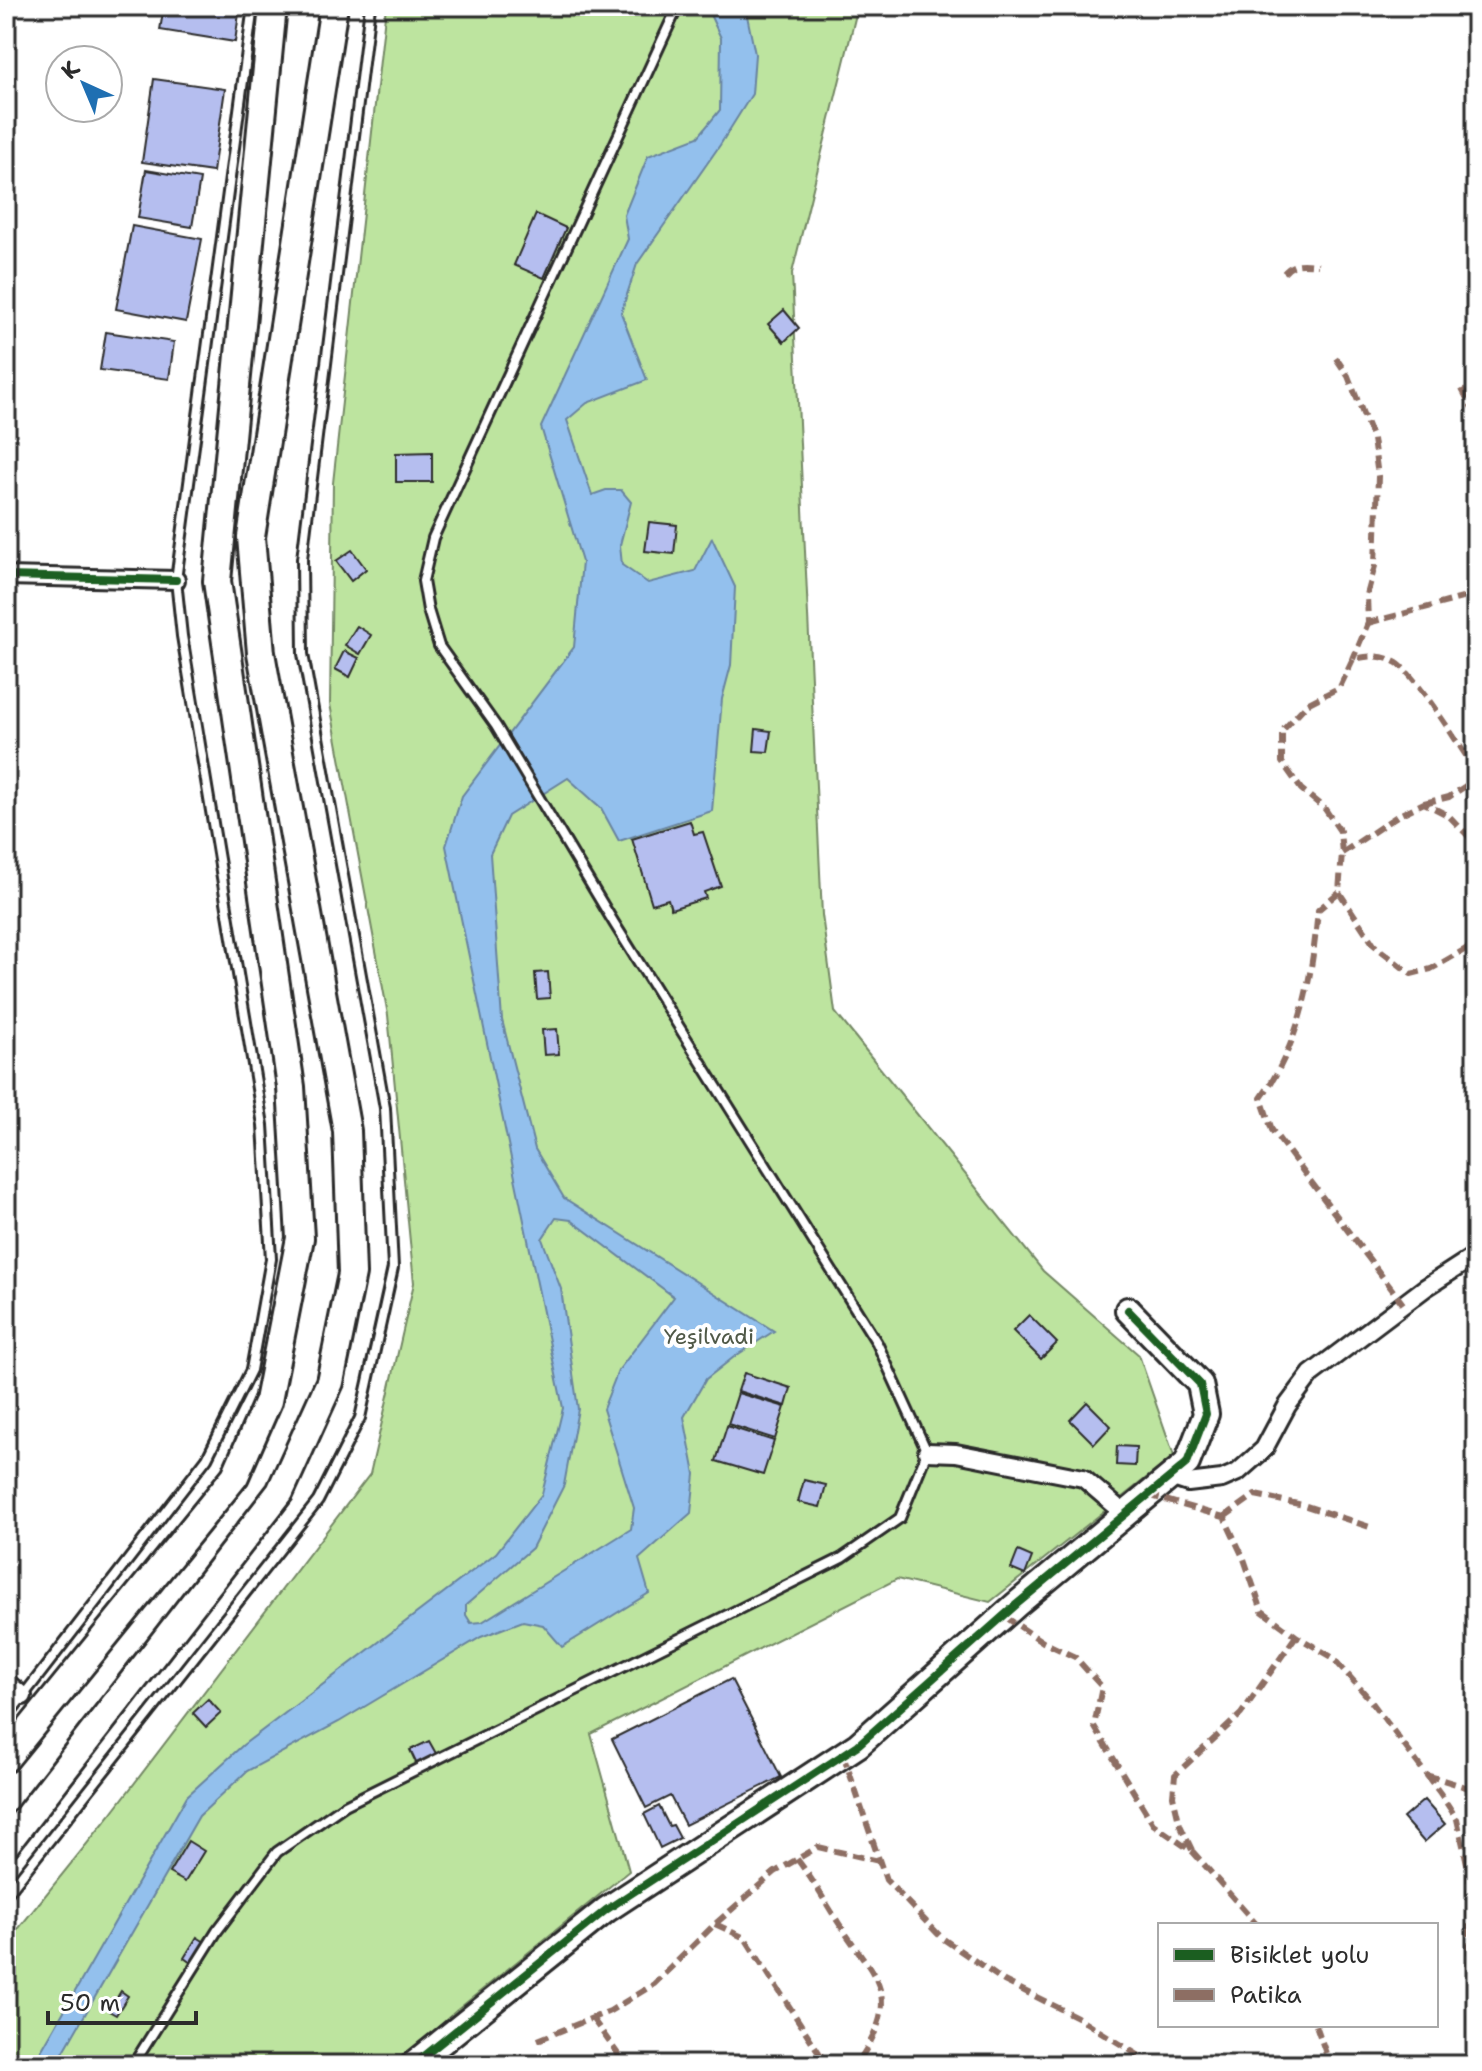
<svg xmlns="http://www.w3.org/2000/svg" width="1482" height="2071" font-family="'Shantell Sans',sans-serif">
<style>
.green{fill:#bde49f;stroke:#748865;stroke-width:2}
.water{fill:#93c0ed;stroke:#69849f;stroke-width:2;fill-rule:evenodd}
.building{fill:#b5beef;stroke:#2b2b2b;stroke-width:2}
.lines{fill:none;stroke-linecap:round;stroke-linejoin:round}
.lane-casing{stroke:#2b2b2b;stroke-width:14}
.street-casing{stroke:#2b2b2b;stroke-width:22}
.secondary-casing{stroke:#2b2b2b;stroke-width:30}
.primary-casing{stroke:#2b2b2b;stroke-width:32}
.lane{stroke:#fff;stroke-width:8}
.street{stroke:#fff;stroke-width:16}
.secondary{stroke:#fff;stroke-width:24}
.primary{stroke:#fff;stroke-width:26}
.quiet{stroke:#8d6e63;stroke-width:6;stroke-dasharray:12 6;stroke-linecap:butt}
.cycleway-casing{stroke:#fff;stroke-width:13}
.cycleway{stroke:#1b5e20;stroke-width:8}
.labels{text-anchor:middle;dominant-baseline:central;stroke-width:8;stroke-linejoin:round;paint-order:stroke}
.park-label{font-size:22px;fill:#505948;stroke:#fff}
</style>
<rect width="100%" height="100%" fill="#fff"/>
<filter id="ink" filterUnits="userSpaceOnUse"><feTurbulence type="fractalNoise" baseFrequency=".0125" numOctaves="2"/><feDisplacementMap in="SourceGraphic" scale="16" xChannelSelector="R" yChannelSelector="G"/><feConvolveMatrix kernelMatrix="1 2 1 2 8 2 1 2 1" color-interpolation-filters="sRGB"/></filter>
<g filter="url(#ink)">
<polygon class="green" points="386,6 858,6 792,273 822,915 835,1012 1043,1271 1139,1355 1174,1456 990,1602 897,1579 591,1734 629,1871 456,2011 396,2065 6,2065 6,1944 111,1814 370,1474 414,1283 388,1015 330,704 333,483"/>
<path class="water" d="M706 6H745L755 54 752 94 720 145 637 264 621 313 647 380 587 403 567 420 592 495 606 490H621L631 502 620 545 622 565 648 583 695 571 712 538 735 587 731 665 722 699 712 811 619 841 601 808 568 778 508 816 490 854 502 1020 535 1149 564 1198 774 1331 734 1357 706 1379 684 1417 695 1474 691 1513 639 1559 649 1593 562 1647 543 1625 523 1621 481 1637 339 1722 247 1771 199 1816 56 2065H33L187 1796 243 1745 496 1553 542 1494 563 1408 446 846 462 796 574 647 582 562 541 427 628 239 624 215 648 156 698 137 720 110 721 38ZM556 1218 571 1220 674 1297 618 1371 603 1409 634 1508 631 1529 482 1622 471 1623 466 1615V1605L532 1548 564 1485 578 1409 561 1289 542 1239Z"/>
<g class="building">
<polygon points="164,6 240,6 235,42 160,30"/>
<polygon points="154,79 225,89 213,172 142,162"/>
<polygon points="146,170 200,179 192,227 138,218"/>
<polygon points="536,214 566,228 544,278 514,265"/>
<polygon points="132,226 202,239 186,322 116,309"/>
<polygon points="784,310 799,328 784,342 768,324"/>
<polygon points="106,332 174,342 169,379 100,370"/>
<polygon points="432,452 432,482 396,482 396,453"/>
<polygon points="649,522 677,525 674,554 645,551"/>
<polygon points="352,550 366,569 351,581 336,561"/>
<polygon points="357,626 371,635 360,654 345,645"/>
<polygon points="344,651 359,658 350,677 335,669"/>
<polygon points="756,729 771,731 768,752 754,751"/>
<polygon points="690,821 694,834 703,832 721,886 704,892 706,898 671,909 668,899 652,904 632,839"/>
<polygon points="548,972 550,998 537,999 535,973"/>
<polygon points="557,1029 559,1054 544,1055 542,1030"/>
<polygon points="1029,1315 1057,1343 1041,1359 1013,1331"/>
<polygon points="744,1373 791,1388 786,1406 738,1391"/>
<polygon points="738,1393 785,1407 775,1439 728,1424"/>
<polygon points="1087,1402 1111,1426 1094,1444 1070,1420"/>
<polygon points="727,1426 774,1441 763,1475 716,1461"/>
<polygon points="1117,1446 1136,1447 1135,1466 1116,1465"/>
<polygon points="804,1480 826,1485 820,1507 798,1502"/>
<polygon points="1018,1551 1032,1557 1025,1575 1011,1569"/>
<polygon points="731,1679 781,1777 685,1825 670,1796 646,1808 612,1739"/>
<polygon points="208,1699 221,1713 206,1727 193,1713"/>
<polygon points="429,1741 438,1757 418,1767 410,1750"/>
<polygon points="1424,1800 1445,1824 1424,1842 1403,1818"/>
<polygon points="659,1806 669,1826 673,1825 680,1838 660,1848 644,1814"/>
<polygon points="188,1841 204,1851 185,1882 169,1873"/>
<polygon points="197,1937 208,1944 194,1965 184,1958"/>
<polygon points="121,1991 128,1996 116,2015 109,2011"/>
</g>
<g class="lines">
<defs>
<g id="lane">
<polyline points="6,1718 207,1458 251,1370 271,1259 263,1125 182,636 176,580 253,6"/>
<polyline points="6,1895 318,1501 360,1418 393,1268 385,1108 303,654 302,559 370,6"/>
<polyline points="133,2065 217,1931 277,1852 345,1805 842,1558 900,1518 927,1452 877,1343 614,923 496,726 439,646 428,610 423,581 433,538 678,6"/>
</g>
<g id="street">
<polyline points="6,576 176,580"/>
<polyline points="927,1452 956,1453 1083,1478 1125,1514"/>
<polyline points="1170,1477 1188,1483 1222,1479 1238,1472 1264,1449 1287,1406 1311,1374 1425,1288 1476,1255"/>
<polyline points="6,1682 23,1696"/>
</g>
<polyline id="secondary" points="413,2065 606,1910 858,1745 1017,1604 1187,1463 1206,1414 1200,1384 1128,1310"/>
<g id="primary">
<polyline points="6,1758 235,1476 268,1401 300,1238 291,1087 217,581 273,6"/>
<polyline points="6,1844 280,1492 330,1382 352,1274 347,1131 261,653 251,537 334,6"/>
</g>
</defs>
<use href="#lane" class="lane-casing"/>
<use href="#street" class="street-casing"/>
<use href="#secondary" class="secondary-casing"/>
<use href="#primary" class="primary-casing"/>
<use href="#lane" class="lane"/>
<use href="#street" class="street"/>
<use href="#secondary" class="secondary"/>
<use href="#primary" class="primary"/>
<g class="quiet">
<path d="M1284 273C1294 261 1304 264 1318 265"/>
<polyline points="1336,358 1348,376 1373,439 1378,476 1375,566 1367,595 1368,623 1353,659"/>
<polyline points="1462,389 1476,415"/>
<polyline points="1470,596 1476,616"/>
<polyline points="1368,623 1470,596 1476,590"/>
<path d="M1476 771C1462 750 1413 670 1395 662 1380 654 1369 656 1353 659L1340 687 1307 704 1282 731V762L1301 789 1325 809 1340 831 1342 853 1339 892 1374 945 1411 974 1431 969 1476 943"/>
<polyline points="1424,803 1449,797 1476,779"/>
<polyline points="1342,853 1397,816 1424,803 1449,816 1476,844"/>
<path d="M1339 892 1318 910C1312 977 1301 1042 1261 1098L1272 1130 1403 1304"/>
<polyline points="1148,1495 1224,1517 1244,1559 1262,1611 1296,1636 1332,1657 1367,1696 1440,1793 1457,1819 1469,1872 1470,2035"/>
<polyline points="1224,1517 1255,1495 1303,1505 1373,1528"/>
<polyline points="1004,1616 1043,1642 1075,1657 1102,1687 1094,1726 1153,1824 1193,1852 1257,1925"/>
<polyline points="843,1754 886,1880 942,1938 1004,1981 1077,2017 1146,2060 1150,2065"/>
<polyline points="1426,1775 1476,1790"/>
<polyline points="1192,1850 1180,1825 1173,1796 1175,1775 1241,1714 1296,1636"/>
<path d="M797 1859C813 1880 824 1900 838 1922 874 1978 904 1992 860 2059L834 2065"/>
<polyline points="715,1924 745,1938 827,2065"/>
<polyline points="592,2018 626,2065"/>
<polyline points="1316,2025 1330,2065"/>
<polyline points="538,2040 610,2011 654,1984 715,1924 775,1872 818,1847 879,1861"/>
</g>
<defs>
<g id="cycleway">
<polyline points="6,576 176,580"/>
<polyline points="413,2065 606,1910 858,1745 1017,1604 1187,1463 1206,1414 1200,1384 1128,1310"/>
</g>
</defs>
<use href="#cycleway" class="cycleway-casing"/>
<use href="#cycleway" class="cycleway"/>
</g>
</g>
<g class="labels">
<g class="park-label">
<text x="709" y="1336">Yeşilvadi</text>
</g>
</g>
<rect width="1482" height="2071" fill="none" stroke="#fff" stroke-width="32"/>
<rect x="16" y="16" width="1450" height="2039" fill="none" stroke="#2b2b2b" stroke-width="3" filter="url(#ink)"/>
<rect x="1158" y="1923" width="280" height="104" fill="#ffffff" stroke="#aaaaaa" stroke-width="2"/>
<rect x="1174" y="1949" width="40" height="12" fill="#1b5e20" stroke="#aaaaaa" stroke-width="2"/>
<text x="1230" y="1963" font-size="24" fill="#2b2b2b">Bisiklet yolu</text>
<rect x="1174" y="1989" width="40" height="12" fill="#8d6e63" stroke="#aaaaaa" stroke-width="2"/>
<text x="1230" y="2003" font-size="24" fill="#2b2b2b">Patika</text>
<g transform="translate(84 84) rotate(316)"><circle r="38" fill="#ffffff" stroke="#aaaaaa" stroke-width="2"/>
<path d="M0-6L14 30L0 20L-14 30Z" fill="#1f6fb2"/>
<text y="-12" font-size="22" font-weight="bold" text-anchor="middle" fill="#2b2b2b">K</text>
</g>
<path d="M48 2011v12h148v-12" fill="none" stroke="#2b2b2b" stroke-width="4"/>
<text x="60" y="2011" font-size="24" fill="#2b2b2b" stroke="#ffffff" stroke-width="6" paint-order="stroke">50 m</text>
</svg>
